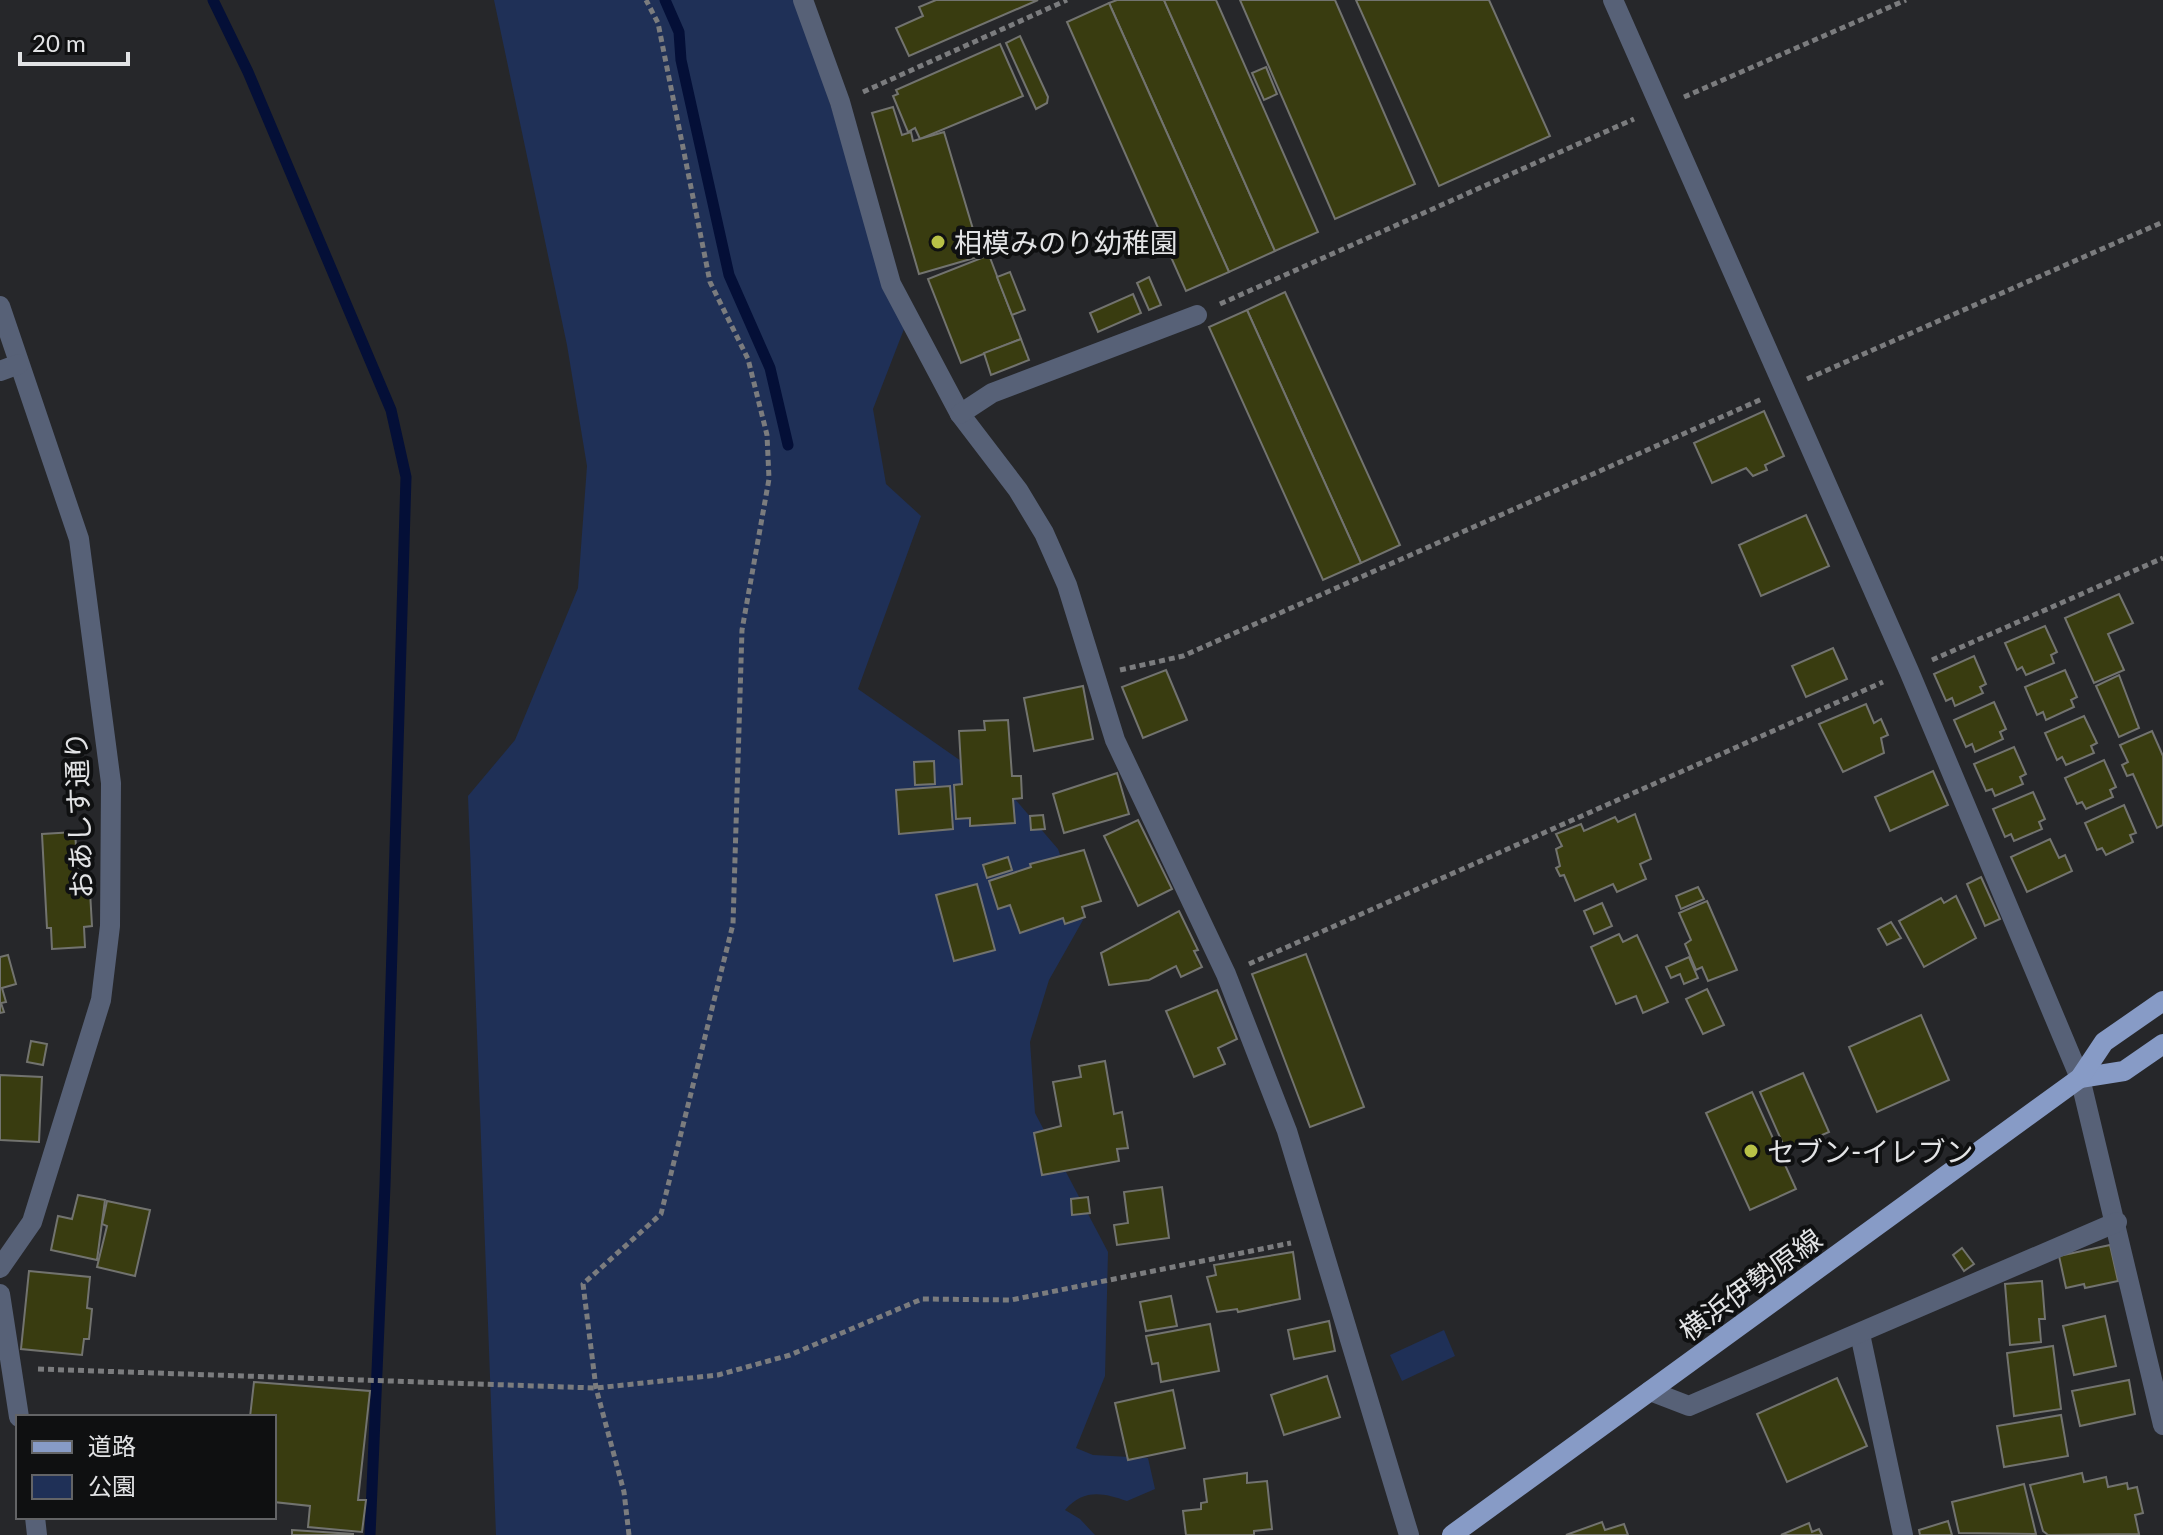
<svg xmlns="http://www.w3.org/2000/svg" width="2163" height="1535" font-family="Lato,'Noto Sans JP',sans-serif">
<style>
.green{fill:#1f3057}
.lines{fill:none;stroke-linecap:round;stroke-linejoin:round}
.stream{stroke:#040f37;stroke-width:11}
.building{fill:#393c10;stroke:#72736f;stroke-width:2}
.path{stroke:#7b7c7e;stroke-width:5;stroke-dasharray:6 4;stroke-linecap:butt}
.minor{stroke:#576177;stroke-width:20}
.major{stroke:#879bc6;stroke-width:20}
.poi-dot{fill:#b8c147;stroke:#0f1011;stroke-width:3}
.labels{text-anchor:middle;dominant-baseline:central;stroke-width:8;stroke-linejoin:round;paint-order:stroke}
.poi-label{font-size:28px;fill:#e2e3e5;stroke:#0f1011;text-anchor:start}
.street-label{font-size:28px;fill:#e2e3e5;stroke:#0f1011}
</style>
<rect width="100%" height="100%" fill="#26272a"/>
<g class="green">
<path d="M494 0H796L904 329 873 409 886 484 921 516 858 689 1014 798 1058 849 1083 920 1049 980 1030 1042 1035 1113 1108 1252 1105 1376 1076 1448 1093 1455 1148 1458 1155 1489 1127 1501C1102 1492 1083 1489 1065 1510L1080 1519 1095 1535H496L468 796 515 740 578 588 587 466 567 345Z"/>
<polygon points="1444,1330 1455,1356 1402,1381 1390,1355"/>
</g>
<g class="lines">
<g class="stream">
<polyline points="213,0 248,72 391,410 406,477 385,1185 370,1535"/>
<polyline points="665,0 679,32 681,60 729,275 770,368 788,445"/>
</g>
</g>
<g class="building">
<polygon points="936,0 1038,0 909,56 896,28 923,16 919,7"/>
<polygon points="1117,0 1164,0 1275,251 1229,272 1109,3"/>
<polygon points="1164,0 1216,0 1318,232 1275,251"/>
<polygon points="1240,0 1335,0 1415,184 1335,219"/>
<polygon points="1356,0 1489,0 1550,136 1439,186"/>
<polygon points="1109,3 1229,272 1186,291 1067,22"/>
<polygon points="1020,36 1048,97 1047,103 1036,109 1006,43"/>
<polygon points="1000,44 1023,96 920,139 915,128 908,132 893,96 898,94 896,90"/>
<polygon points="1266,67 1277,94 1264,100 1252,73"/>
<polygon points="893,107 902,135 911,132 913,141 944,132 981,256 919,274 872,113"/>
<polygon points="989,255 1021,339 961,363 928,279"/>
<polygon points="1010,272 1025,310 1012,315 997,277"/>
<polygon points="1149,277 1161,305 1149,310 1137,283"/>
<polygon points="1285,292 1400,545 1361,563 1247,310"/>
<polygon points="1133,294 1141,313 1098,332 1090,313"/>
<polygon points="1247,310 1361,563 1323,580 1209,327"/>
<polygon points="1021,339 1029,360 991,375 984,353"/>
<polygon points="1764,411 1784,456 1765,465 1767,470 1753,476 1746,468 1712,483 1694,443"/>
<polygon points="1806,515 1829,566 1761,596 1739,545"/>
<polygon points="2119,594 2133,623 2108,634 2124,670 2094,683 2065,618"/>
<polygon points="2045,626 2057,652 2051,655 2054,663 2026,675 2022,667 2017,670 2005,643"/>
<polygon points="1833,648 1847,679 1806,697 1792,666"/>
<polygon points="1974,656 1986,684 1980,687 1983,693 1955,706 1952,698 1946,701 1934,674"/>
<polygon points="1166,670 1187,720 1143,738 1122,687"/>
<polygon points="2065,670 2077,697 2071,700 2074,707 2046,720 2043,712 2037,715 2025,687"/>
<polygon points="2119,675 2139,728 2119,737 2096,686"/>
<polygon points="1083,686 1093,739 1034,751 1024,698"/>
<polygon points="1994,702 2006,729 2000,732 2003,739 1975,752 1972,744 1966,747 1954,720"/>
<polygon points="1866,704 1874,723 1881,719 1888,735 1881,738 1884,753 1843,772 1819,724"/>
<polygon points="2084,716 2097,743 2091,746 2094,753 2066,765 2062,757 2057,760 2045,733"/>
<polygon points="1008,720 1012,776 1021,776 1022,798 1013,799 1015,823 970,826 970,818 956,819 954,785 962,784 959,731 985,730 984,721"/>
<polygon points="2152,731 2163,756 2163,825 2157,828 2133,774 2127,776 2122,765 2128,762 2120,745"/>
<polygon points="2014,747 2026,774 2020,777 2023,784 1995,796 1992,789 1986,791 1974,764"/>
<polygon points="2104,760 2116,787 2110,790 2113,797 2086,809 2082,802 2077,804 2065,778"/>
<polygon points="934,761 935,784 915,785 914,762"/>
<polygon points="1933,771 1948,805 1890,831 1875,797"/>
<polygon points="1117,773 1129,814 1064,833 1053,794"/>
<polygon points="950,786 953,829 899,834 896,790"/>
<polygon points="2033,792 2045,819 2039,822 2042,829 2014,841 2011,834 2005,837 1993,809"/>
<polygon points="2124,805 2136,833 2130,835 2133,842 2106,855 2102,848 2097,850 2085,823"/>
<polygon points="1635,814 1651,859 1640,864 1646,879 1617,892 1613,884 1575,901 1564,875 1560,876 1556,868 1560,866 1556,849 1562,846 1556,834 1581,824 1584,831 1615,817 1618,822"/>
<polygon points="1043,815 1045,829 1031,830 1030,816"/>
<polygon points="1138,820 1172,889 1138,906 1104,836"/>
<polygon points="75,832 78,875 89,874 92,926 84,927 85,947 52,949 51,928 47,928 42,834"/>
<polygon points="2050,839 2059,858 2065,855 2072,871 2027,892 2011,857"/>
<polygon points="1084,850 1101,901 1082,907 1085,917 1065,924 1063,918 1020,933 1010,905 998,909 989,881 1031,867 1030,864"/>
<polygon points="1008,857 1012,870 987,878 983,865"/>
<polygon points="1981,877 2000,919 1985,926 1967,884"/>
<polygon points="977,884 995,950 954,961 936,895"/>
<polygon points="1698,887 1704,899 1681,909 1676,896"/>
<polygon points="1956,896 1976,938 1924,967 1899,921 1941,898 1944,903"/>
<polygon points="1707,901 1737,970 1708,981 1702,967 1696,970 1685,944 1691,940 1679,913"/>
<polygon points="1602,903 1612,926 1594,934 1584,911"/>
<polygon points="1179,911 1198,950 1194,951 1202,967 1181,977 1176,966 1149,980 1109,985 1101,953"/>
<polygon points="1891,922 1901,938 1887,945 1878,929"/>
<polygon points="1619,934 1623,942 1637,935 1668,1002 1643,1013 1636,996 1616,1004 1591,947"/>
<polygon points="1306,954 1364,1107 1310,1127 1252,974"/>
<polygon points="8,955 16,984 2,988 6,1002 1,1003 4,1012 0,1013 0,957"/>
<polygon points="1689,957 1698,978 1684,984 1680,974 1671,978 1666,967"/>
<polygon points="1707,989 1724,1025 1703,1034 1686,999"/>
<polygon points="1217,990 1237,1039 1218,1048 1225,1064 1194,1077 1166,1011"/>
<polygon points="1921,1015 1949,1080 1877,1112 1849,1047"/>
<polygon points="31,1041 47,1044 43,1065 27,1062"/>
<polygon points="1105,1061 1114,1114 1122,1112 1128,1148 1117,1149 1119,1161 1042,1175 1034,1133 1061,1126 1053,1082 1081,1077 1079,1066"/>
<polygon points="1803,1073 1829,1132 1786,1151 1760,1092"/>
<polygon points="0,1075 42,1077 39,1142 0,1140"/>
<polygon points="1752,1092 1796,1189 1750,1210 1706,1113"/>
<polygon points="1162,1187 1169,1238 1117,1245 1114,1225 1128,1223 1124,1192"/>
<polygon points="78,1195 105,1200 97,1260 51,1250 58,1216 72,1219"/>
<polygon points="1088,1197 1090,1213 1072,1215 1071,1199"/>
<polygon points="107,1201 150,1210 135,1276 97,1267 107,1226 102,1224"/>
<polygon points="2110,1245 2118,1281 2085,1288 2084,1284 2066,1288 2059,1256"/>
<polygon points="1962,1248 1974,1264 1964,1271 1953,1255"/>
<polygon points="1293,1252 1300,1299 1238,1312 1237,1309 1217,1312 1207,1277 1216,1275 1214,1265"/>
<polygon points="29,1271 90,1277 87,1308 92,1309 89,1339 84,1339 82,1355 21,1349"/>
<polygon points="2042,1281 2045,1319 2039,1319 2041,1342 2010,1345 2005,1284"/>
<polygon points="1171,1296 1177,1326 1146,1331 1140,1302"/>
<polygon points="2105,1316 2116,1366 2074,1375 2063,1326"/>
<polygon points="1329,1321 1335,1351 1294,1359 1288,1330"/>
<polygon points="1210,1324 1219,1371 1161,1382 1158,1363 1152,1364 1146,1336"/>
<polygon points="2053,1346 2061,1409 2014,1416 2007,1353"/>
<polygon points="1327,1376 1340,1417 1284,1435 1271,1395"/>
<polygon points="1837,1378 1867,1446 1787,1482 1757,1414"/>
<polygon points="2129,1380 2135,1414 2080,1426 2072,1391"/>
<polygon points="254,1382 370,1391 358,1500 366,1500 362,1532 308,1527 310,1506 274,1502 274,1417 250,1417"/>
<polygon points="1173,1390 1185,1448 1128,1460 1115,1403"/>
<polygon points="2061,1415 2068,1456 2004,1467 1997,1426"/>
<polygon points="1247,1473 1247,1483 1267,1481 1272,1529 1254,1531 1254,1535 1186,1535 1183,1511 1201,1509 1201,1503 1207,1502 1204,1479"/>
<polygon points="2082,1473 2084,1482 2106,1477 2108,1487 2127,1483 2128,1489 2137,1487 2143,1513 2135,1515 2139,1534 2048,1535 2043,1531 2030,1485"/>
<polygon points="2024,1484 2036,1534 1959,1533 1952,1502"/>
<polygon points="1948,1521 1952,1535 1920,1535 1919,1530"/>
<polygon points="1602,1522 1605,1530 1624,1524 1628,1535 1566,1535"/>
<polygon points="1809,1523 1812,1532 1819,1529 1822,1535 1781,1535"/>
<polygon points="292,1530 353,1534 353,1535 292,1535"/>
</g>
<g class="lines">
<g class="path">
<polyline points="863,92 1067,0"/>
<polyline points="1684,97 1906,0"/>
<polyline points="1220,304 1634,119"/>
<polyline points="1807,379 2163,222"/>
<polyline points="1932,660 2163,558"/>
<polyline points="1120,670 1183,656 1762,399"/>
<polyline points="1249,964 1883,682"/>
<polyline points="38,1369 596,1388 718,1375 790,1355 922,1299 1011,1300 1291,1243"/>
<polyline points="629,1535 624,1492 596,1388 583,1284 661,1214 733,924 742,630 769,479 767,435 748,359 710,282 658,23 646,0"/>
</g>
<g class="minor">
<polyline points="803,0 840,102 891,284 960,414 1018,490 1044,533 1067,585 1115,740 1226,974 1287,1131 1409,1535"/>
<polyline points="1613,0 1909,671 2080,1078 2163,1425"/>
<polyline points="0,306 79,539 111,783 110,926 101,1000 32,1222 0,1268"/>
<polyline points="0,371 19,364"/>
<polyline points="960,414 992,393 1197,315"/>
<polyline points="0,1294 19,1417"/>
<polyline points="1860,1334 1903,1535"/>
<polyline points="1650,1391 1689,1406 2117,1222"/>
<polyline points="35,1517 37,1535"/>
</g>
<g class="major">
<polyline points="2080,1078 2124,1071 2163,1044"/>
<polyline points="1452,1535 2080,1078 2104,1042 2163,1001"/>
</g>
</g>
<g class="poi-dot">
<circle cx="938" cy="242" r="8"/>
<circle cx="1751" cy="1151" r="8"/>
</g>
<g class="labels">
<g class="poi-label">
<text x="954" y="242">相模みのり幼稚園</text>
<text x="1767" y="1151">セブン-イレブン</text>
</g>
<g class="street-label">
<text transform="translate(78 815) rotate(-92)">おあしす通り</text>
<text transform="translate(1750 1284) rotate(-36)">横浜伊勢原線</text>
</g>
</g>
<rect x="16" y="1415" width="260" height="104" fill="#0f1011" stroke="#636466" stroke-width="2"/>
<rect x="32" y="1441" width="40" height="12" fill="#879bc6" stroke="#636466" stroke-width="2"/>
<text x="88" y="1455" font-size="24" fill="#e2e3e5">道路</text>
<rect x="32" y="1475" width="40" height="24" fill="#1f3057" stroke="#636466" stroke-width="2"/>
<text x="88" y="1495" font-size="24" fill="#e2e3e5">公園</text>
<path d="M20 52v12h108v-12" fill="none" stroke="#e2e3e5" stroke-width="4"/>
<text x="32" y="52" font-size="24" fill="#e2e3e5" stroke="#0f1011" stroke-width="6" paint-order="stroke">20 m</text>
</svg>
